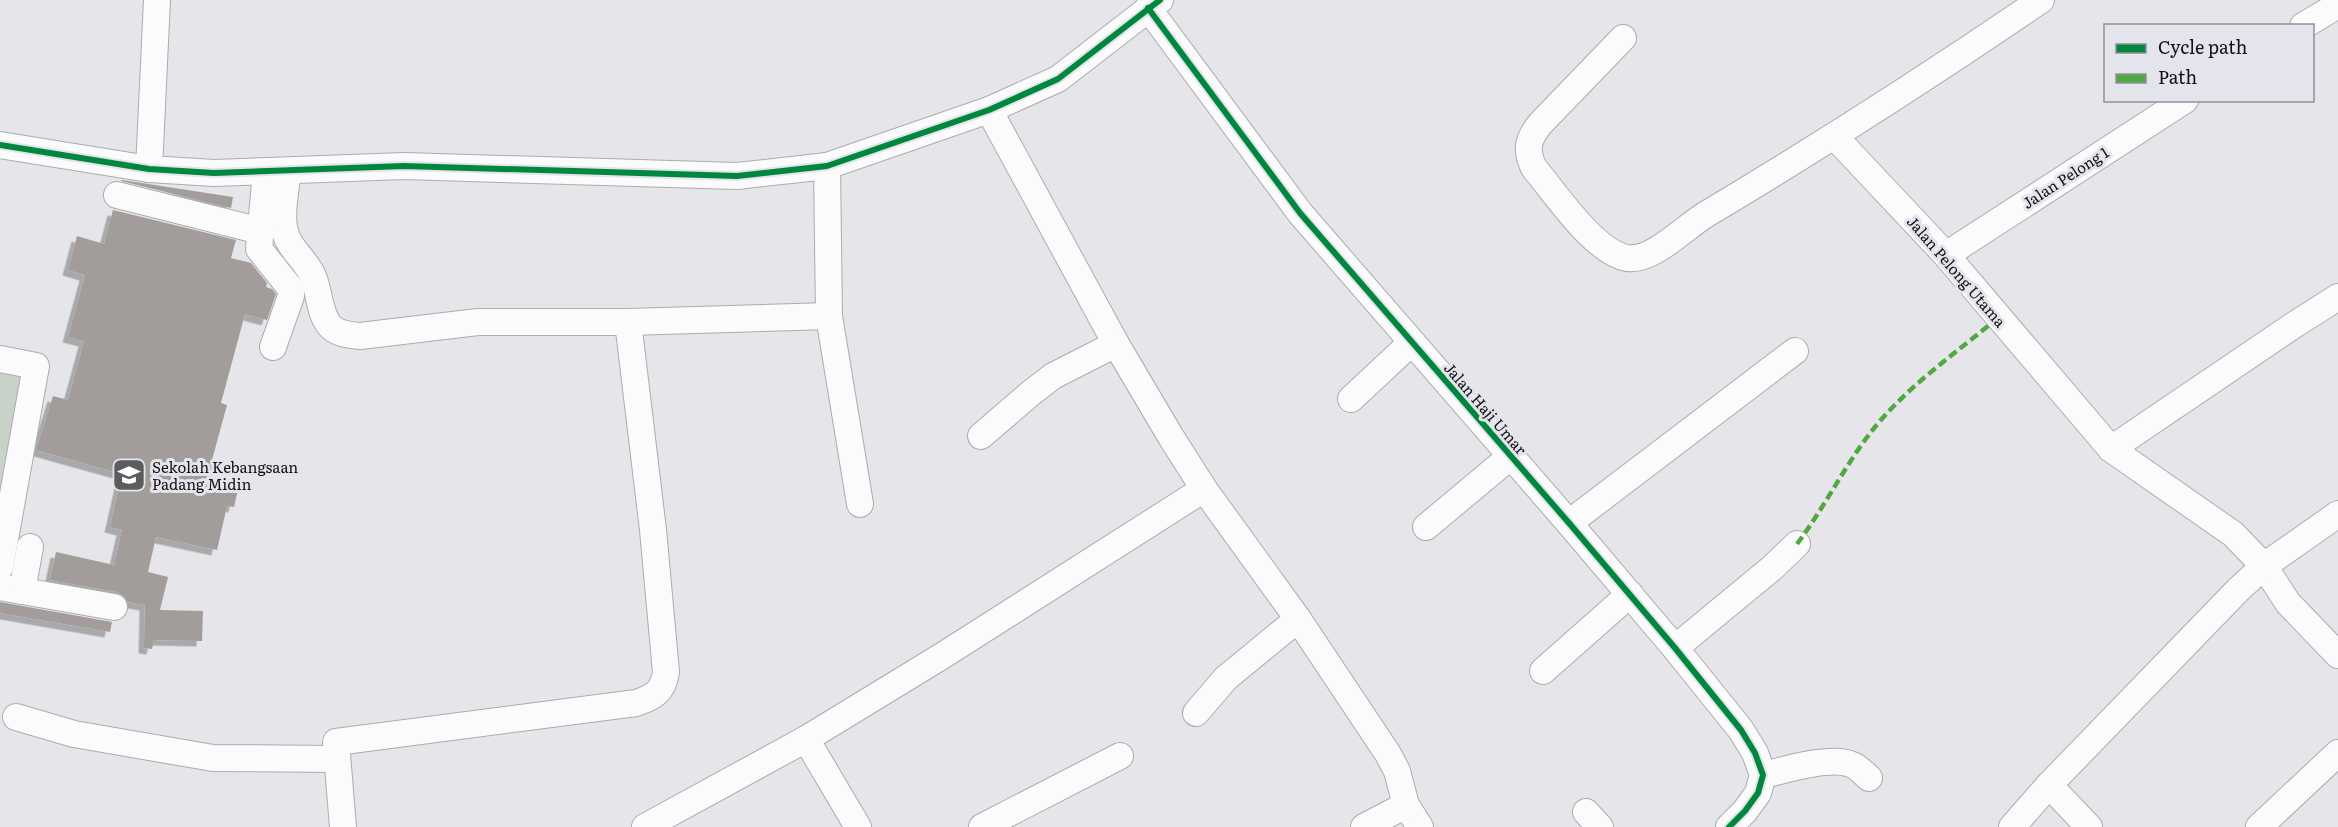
<svg xmlns="http://www.w3.org/2000/svg" width="2338" height="827" font-family="Literata,serif">
<style>
.green{fill:#c9d2c9}
.building{fill:#a29c9b;filter:url(#shadow)}
.lines{fill:none;stroke-linecap:round;stroke-linejoin:round}
.minor-casing{stroke:#abacaf;stroke-width:28}
.minor{stroke:#fbfbfc;stroke-width:26}
.quiet{stroke:#51a842;stroke-width:4.5;stroke-dasharray:9 4.5;stroke-linecap:butt}
.cycleway-casing{stroke:#e4e5ec;stroke-width:10}
.cycleway{stroke:#00873e;stroke-width:6}
.labels{text-anchor:middle;dominant-baseline:central;stroke-width:6;stroke-linejoin:round;paint-order:stroke}
.street-label{font-size:15px;fill:#121214;stroke:#e4e5ec}
.poi-label{font-size:15px;fill:#121214;stroke:#e4e5ec;text-anchor:start}
</style>
<defs>
<filter id="shadow"><feDropShadow dx="-5.5" dy="5.5" stdDeviation="0" flood-color="#0004"/></filter>
</defs>
<rect width="100%" height="100%" fill="#e6e6ea"/>
<polygon class="green" points="0,367 25,371 0,510"/>
<g class="building">
<polygon points="122,180 233,197 231,208 121,181"/>
<polygon points="113,210 236,240 231,258 251,263 267,283 266,287 272,289 276,294 267,320 245,314 221,403 227,405 212,460 216,462 211,479 239,485 234,507 227,506 217,550 156,537 148,572 168,577 160,610 203,611 202,641 154,640 152,649 144,648 145,605 128,602 124,596 117,592 50,580 56,552 114,565 122,530 110,527 122,474 36,450 53,396 68,400 84,341 68,337 85,275 68,270 77,236 104,244"/>
<polygon points="0,602 112,622 110,632 0,613"/>
</g>
<g class="lines">
<defs>
<g id="minor">
<polyline points="1148,8 1300,213 1569,523 1675,648 1741,730 1755,753 1763,775 1758,793 1745,811 1729,827"/>
<polyline points="2303,26 2338,5"/>
<path d="M1623 38 1540 124C1528 139 1525 150 1534 168 1556 194 1594 252 1627 258 1652 262 1684 228 1705 215 1819 147 1931 75 2041 0"/>
<polyline points="989,110 1116,344 1171,437 1204,489 1298,619 1388,754 1397,771 1406,805 1420,827"/>
<polyline points="1835,137 1946,255 2111,449 2233,534 2264,566 2288,603 2338,655"/>
<polyline points="0,145 149,169 214,173 404,166 737,176 827,166 989,110 1058,79 1160,0"/>
<polyline points="827,166 829,316 860,504"/>
<polyline points="149,169 157,0"/>
<path d="M288 171C286 189 281 209 284 227 287 247 303 257 312 274 320 290 318 312 330 326 337 334 350 335 360 336L478 322H628L829 316"/>
<polyline points="266,172 259,249 291,289 291,296 273,347"/>
<polyline points="117,195 261,231"/>
<polyline points="1946,255 2185,100"/>
<polyline points="0,359 36,366 0,567"/>
<polyline points="1351,399 1412,342"/>
<polyline points="981,436 1031,393 1053,376 1116,344"/>
<polyline points="2111,449 2294,325 2338,297"/>
<polyline points="1569,523 1795,351"/>
<polyline points="1426,527 1511,456"/>
<polyline points="0,587 114,607"/>
<polyline points="22,591 30,547"/>
<polyline points="1675,648 1772,568 1797,544"/>
<polyline points="1543,671 1630,594"/>
<polyline points="1196,713 1226,678 1298,619"/>
<polyline points="16,717 74,734 213,758 337,759"/>
<polyline points="806,739 858,827"/>
<path d="M1763 775C1785 770 1830 756 1850 764 1858 766 1863 773 1869 778"/>
<polyline points="2049,785 2089,827"/>
<polyline points="1586,812 1600,827"/>
<path d="M343 827 336 742 636 703C654 697 663 692 666 672L653 530 628 322"/>
<polyline points="645,827 806,739 942,656 1204,489"/>
<polyline points="982,827 1120,756"/>
<polyline points="1364,827 1406,805"/>
<polyline points="2012,827 2049,785 2238,590 2264,566 2338,514"/>
<polyline points="2259,827 2338,753"/>
</g>
</defs>
<use href="#minor" class="minor-casing"/>
<use href="#minor" class="minor"/>
<path class="quiet" d="M1797 544C1824 508 1844 467 1871 432 1906 387 1956 353 1999 317"/>
<defs>
<g id="cycleway">
<polyline points="1148,8 1300,213 1569,523 1675,648 1741,730 1755,753 1763,775 1758,793 1745,811 1729,827"/>
<polyline points="0,145 149,169 214,173 404,166 737,176 827,166 989,110 1058,79 1160,0"/>
</g>
</defs>
<use href="#cycleway" class="cycleway-casing"/>
<use href="#cycleway" class="cycleway"/>
</g>
<defs>
<symbol id="school-square" viewBox="-11 -11 22 22"><rect x="-9" y="-9" width="18" height="18" rx="4" fill="#5c5c5f" stroke="#e4e5ec"/><path d="M0-5L7-2L0 1L-7-2ZM-4 1L0 2.5L4 1V4Q0 6-4 4Z" fill="#fff"/></symbol>
</defs>
<g fill-rule="evenodd">
<use href="#school-square" x="110" y="456" width="38" height="38"/>
</g>
<g class="labels">
<g class="street-label">
<text transform="translate(2065 177) rotate(-33)">Jalan Pelong 1</text>
<text transform="translate(1957 271) rotate(49)">Jalan Pelong Utama</text>
<text transform="translate(1486 408) rotate(49)">Jalan Haji Umar</text>
</g>
<g class="poi-label">
<text x="152" y="466">Sekolah Kebangsaan<tspan x="152" dy="17">Padang Midin</tspan></text>
</g>
</g>
<rect x="2104" y="24" width="210" height="78" fill="#e4e5ec" stroke="#909196" stroke-width="1.5"/>
<rect x="2116" y="44" width="30" height="9" fill="#00873e" stroke="#909196" stroke-width="1.5"/>
<text x="2158" y="54" font-size="18" fill="#121214">Cycle path</text>
<rect x="2116" y="74" width="30" height="9" fill="#51a842" stroke="#909196" stroke-width="1.5"/>
<text x="2158" y="84" font-size="18" fill="#121214">Path</text>
</svg>
